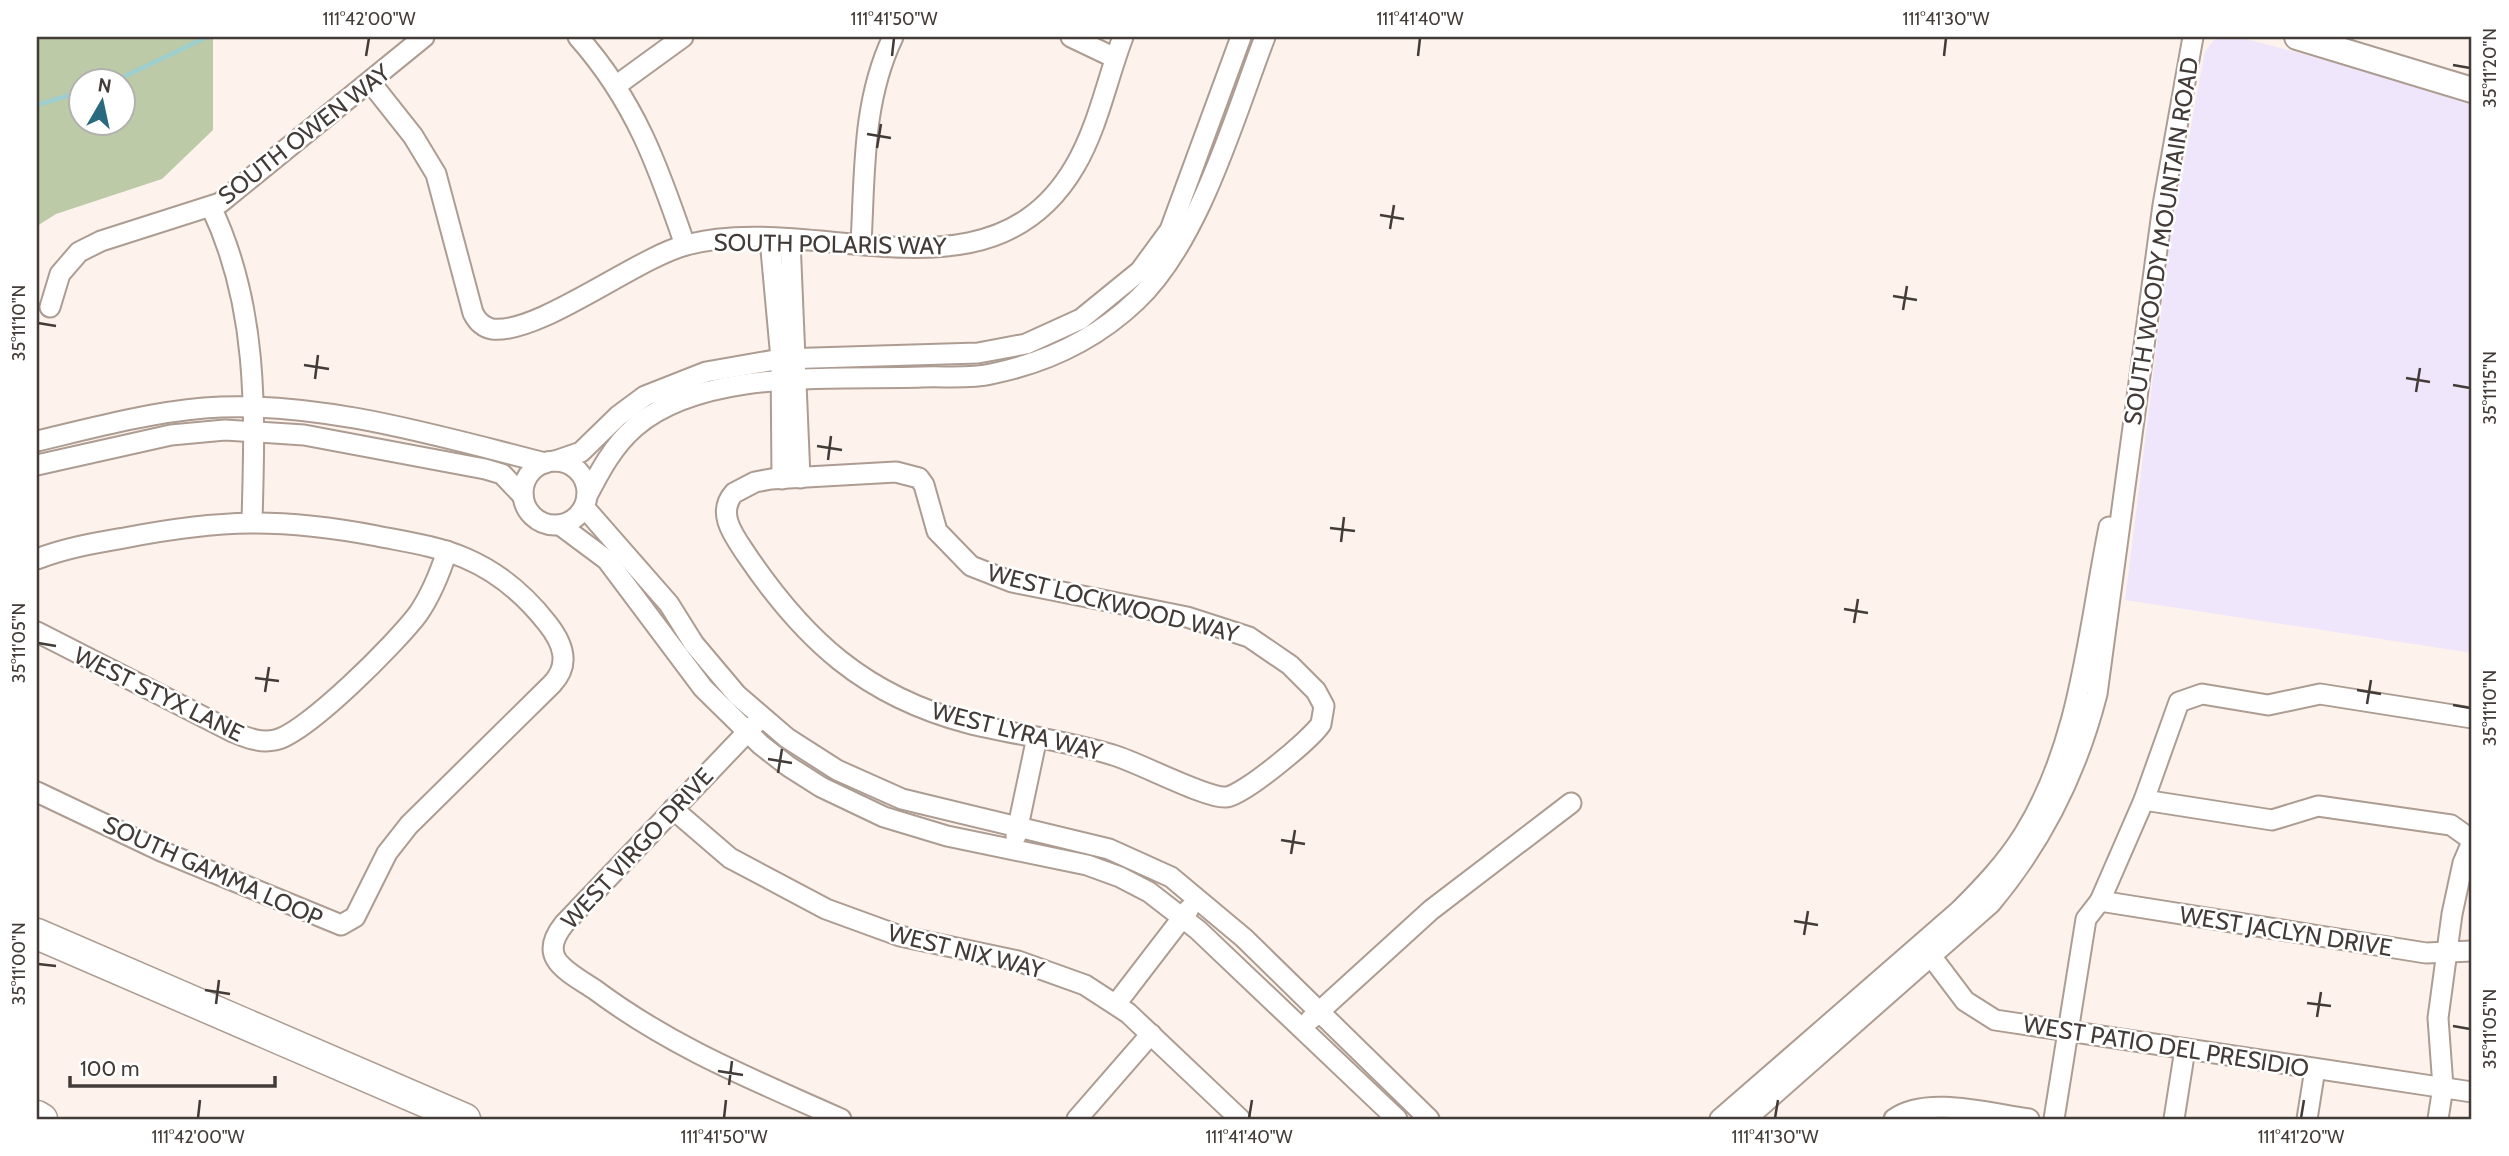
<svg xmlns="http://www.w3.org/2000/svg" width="2509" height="1156" font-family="Cabin,sans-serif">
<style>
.commercial{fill:#f0e6fc}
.forest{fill:#bccaa7;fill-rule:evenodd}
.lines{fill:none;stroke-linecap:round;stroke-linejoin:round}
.stream{stroke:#9ecece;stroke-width:4.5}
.minor-casing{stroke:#ad9c92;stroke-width:23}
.major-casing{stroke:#ad9c92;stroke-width:28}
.highway-casing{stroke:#ad9c92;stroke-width:33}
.minor{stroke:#fff;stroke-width:19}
.major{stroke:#fff;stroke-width:24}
.highway{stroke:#fff;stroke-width:30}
.ticks{fill:none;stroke:#423b37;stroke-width:2.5}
.labels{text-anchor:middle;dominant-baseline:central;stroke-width:5;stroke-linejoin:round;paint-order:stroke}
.street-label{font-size:24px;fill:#423b37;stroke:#fff}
.neatline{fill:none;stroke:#423b37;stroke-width:2.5}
.ticks-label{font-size:18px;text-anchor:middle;fill:#423b37}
</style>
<rect width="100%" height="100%" fill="#fdf3ec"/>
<polygon class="commercial" points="2222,37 2239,37 2366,71 2472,105 2472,653 2125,600 2171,232 2205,51 2214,40"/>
<path class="forest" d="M37 37H213V130L162 179 56 214 37 226ZM80 80H122V122H80Z"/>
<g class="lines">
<g class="stream">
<polyline points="117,80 207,37"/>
<polyline points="37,105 80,92"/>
</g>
<defs>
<g id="minor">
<path d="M578 37C635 101 658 166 685 245"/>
<polyline points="1071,37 1115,58"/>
<path d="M371 83 413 136 436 174 473 313C477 321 482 327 492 329 538 335 636 258 686 245 814 210 990 312 1075 166 1098 127 1107 79 1123 37"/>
<polyline points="617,85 683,37"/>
<path d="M211 207C259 307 255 413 252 521"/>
<polyline points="770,239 781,359 782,479"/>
<polyline points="790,240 800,478"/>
<path d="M861 244C865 172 862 102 893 37"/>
<polyline points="50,307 60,274 79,252 101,241 220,203 424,37"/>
<path d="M37 441C92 428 147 413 204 408 314 399 439 436 545 463"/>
<polyline points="555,461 581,452 618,416 645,396 706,372 781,359 978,353 1026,344 1081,319 1140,271 1170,230 1241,37"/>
<circle cx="555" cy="493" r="32"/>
<polyline points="37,465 171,435 225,430 304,435 485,469 502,474 523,496"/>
<path d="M896 472 919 478 924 485 937 531 971 566 1012 582 1187 617 1249 637 1290 665 1316 691 1324 706 1321 724C1311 739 1243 796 1226 797 1207 799 1138 762 1113 755 1065 740 1015 735 968 723 865 696 804 640 746 554 734 536 716 513 734 493L755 482 771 479Z"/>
<path d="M587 496C600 471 613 446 635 427 704 368 836 380 922 377 944 376 969 379 991 374 1045 363 1095 340 1136 301 1199 242 1234 118 1265 37"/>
<polyline points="584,507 669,604 694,644 737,695 787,738 837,770 902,799 1109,849 1171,877 1244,938 1429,1119"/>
<polyline points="560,525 607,560 703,688 761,745 788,766 821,787 884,817 947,836 1087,865 1120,877 1149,892 1198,930 1397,1119"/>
<path d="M37 559C65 548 95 543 124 538 221 519 281 518 377 536 407 542 437 546 465 558 498 572 525 595 547 623 563 643 571 664 552 684L409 825 387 853 355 917 341 925 161 851 37 792"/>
<path d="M37 632 233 732C247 738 260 743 275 740 306 734 397 642 418 614 431 595 440 573 447 551"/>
<path d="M755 724 564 924C556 934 549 947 556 959 563 971 582 981 594 989 673 1048 752 1079 841 1119"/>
<polyline points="2144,800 2272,820 2318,806 2451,825 2472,840"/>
<polyline points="673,809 730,858 826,909 900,936 1018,961 1085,985 1128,1013 1240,1119"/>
<polyline points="1016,836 1037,737"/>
<polyline points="2100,901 2426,953 2472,951"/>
<polyline points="1925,948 1965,1001 1995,1020 2472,1092"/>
<polyline points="1116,1004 1189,909"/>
<polyline points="1310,1020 1431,910 1571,803"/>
<polyline points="1077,1119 1151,1034"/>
<path d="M1720 1119 1959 911C1983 887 2006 863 2024 834 2081 742 2088 630 2109 527"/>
<path d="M1746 1119 1991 903C2043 841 2077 772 2097 694L2163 205 2193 37"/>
<path d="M1894 1119C1926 1095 1991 1114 2029 1119"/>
<polyline points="2054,1119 2086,919 2100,901 2144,800 2179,702 2202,694 2268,705 2320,694 2472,718"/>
<polyline points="2174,1119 2185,1049"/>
<polyline points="2307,1119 2315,1069"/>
<polyline points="2438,1119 2443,1087 2438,1018 2452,914 2463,863 2472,842"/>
</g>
<polyline id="major" points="2297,37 2472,90"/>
<g id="highway">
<polyline points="37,934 465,1119"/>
<polyline points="37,1116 42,1119"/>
</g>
</defs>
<use href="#minor" class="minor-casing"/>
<use href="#major" class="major-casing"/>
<use href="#highway" class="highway-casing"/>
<use href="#minor" class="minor"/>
<use href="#major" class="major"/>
<use href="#highway" class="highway"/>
</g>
<path class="ticks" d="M366 56 369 38M892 56 894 38M1418 56 1420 38M1944 56 1946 38M2453 65 2470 68M867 134 891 138M877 148 881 124M1380 215 1404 219M1390 229 1394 205M1893 296 1917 300M1903 310 1907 286M38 323 56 326M304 365 329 369M2406 378 2430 382M315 379 318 355M2453 385 2470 388M2416 392 2420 368M817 446 842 450M828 460 831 436M1330 528 1355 531M1341 542 1344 517M1844 609 1868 613M1854 623 1858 599M38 643 56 646M255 678 279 681M2357 690 2381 694M265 692 269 667M2367 704 2371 680M2453 705 2470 708M768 759 792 763M778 773 782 749M1281 840 1305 844M1291 854 1295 830M1794 921 1818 925M1804 935 1808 911M38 964 56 966M205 990 230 994M2307 1003 2331 1006M216 1004 219 980M2317 1017 2321 992M2453 1026 2470 1029M718 1071 743 1075M729 1085 732 1061M198 1118 200 1100M724 1118 726 1100M1249 1118 1252 1100M1775 1118 1778 1100M2301 1118 2304 1100"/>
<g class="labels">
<g class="street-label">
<text transform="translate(304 134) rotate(-38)">SOUTH OWEN WAY</text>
<text transform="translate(2161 241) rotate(-81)">SOUTH WOODY MOUNTAIN ROAD</text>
<text transform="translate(830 244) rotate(1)">SOUTH POLARIS WAY</text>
<text transform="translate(1113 603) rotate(14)">WEST LOCKWOOD WAY</text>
<text transform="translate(159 694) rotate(26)">WEST STYX LANE</text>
<text transform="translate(1017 731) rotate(14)">WEST LYRA WAY</text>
<text transform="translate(637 848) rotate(-47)">WEST VIRGO DRIVE</text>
<text transform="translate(213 871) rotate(24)">SOUTH GAMMA LOOP</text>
<text transform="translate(2286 931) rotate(9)">WEST JACLYN DRIVE</text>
<text transform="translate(966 951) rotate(14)">WEST NIX WAY</text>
<text transform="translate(2166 1046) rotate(9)">WEST PATIO DEL PRESIDIO</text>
</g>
</g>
<rect width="2509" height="1156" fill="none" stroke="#ffffff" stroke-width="77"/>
<g transform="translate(102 102) rotate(9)"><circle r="33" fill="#ffffff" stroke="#b3b1af" stroke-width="2"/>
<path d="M0-5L12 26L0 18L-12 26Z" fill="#2a6a7e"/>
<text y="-10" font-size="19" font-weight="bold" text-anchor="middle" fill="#423b37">N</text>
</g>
<path d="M70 1076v10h205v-10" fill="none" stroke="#423b37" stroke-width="3.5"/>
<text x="80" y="1076" font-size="21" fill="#423b37" stroke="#ffffff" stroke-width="5" paint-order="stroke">100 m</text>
<rect x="38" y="38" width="2432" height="1080" class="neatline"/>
<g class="ticks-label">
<text x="369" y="25">111°42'00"W</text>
<text x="894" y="25">111°41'50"W</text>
<text x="1420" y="25">111°41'40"W</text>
<text x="1946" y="25">111°41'30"W</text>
<text transform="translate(2490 68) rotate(-90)" y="6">35°11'20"N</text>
<text transform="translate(19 323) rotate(-90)" y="6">35°11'10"N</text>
<text transform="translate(2490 388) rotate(-90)" y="6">35°11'15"N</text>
<text transform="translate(19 643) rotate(-90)" y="6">35°11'05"N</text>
<text transform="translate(2490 708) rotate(-90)" y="6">35°11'10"N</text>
<text transform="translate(19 964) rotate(-90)" y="6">35°11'00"N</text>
<text transform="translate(2490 1029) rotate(-90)" y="6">35°11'05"N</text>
<text x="198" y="1143">111°42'00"W</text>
<text x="724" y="1143">111°41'50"W</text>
<text x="1249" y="1143">111°41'40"W</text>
<text x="1775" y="1143">111°41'30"W</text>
<text x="2301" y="1143">111°41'20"W</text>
</g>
</svg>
